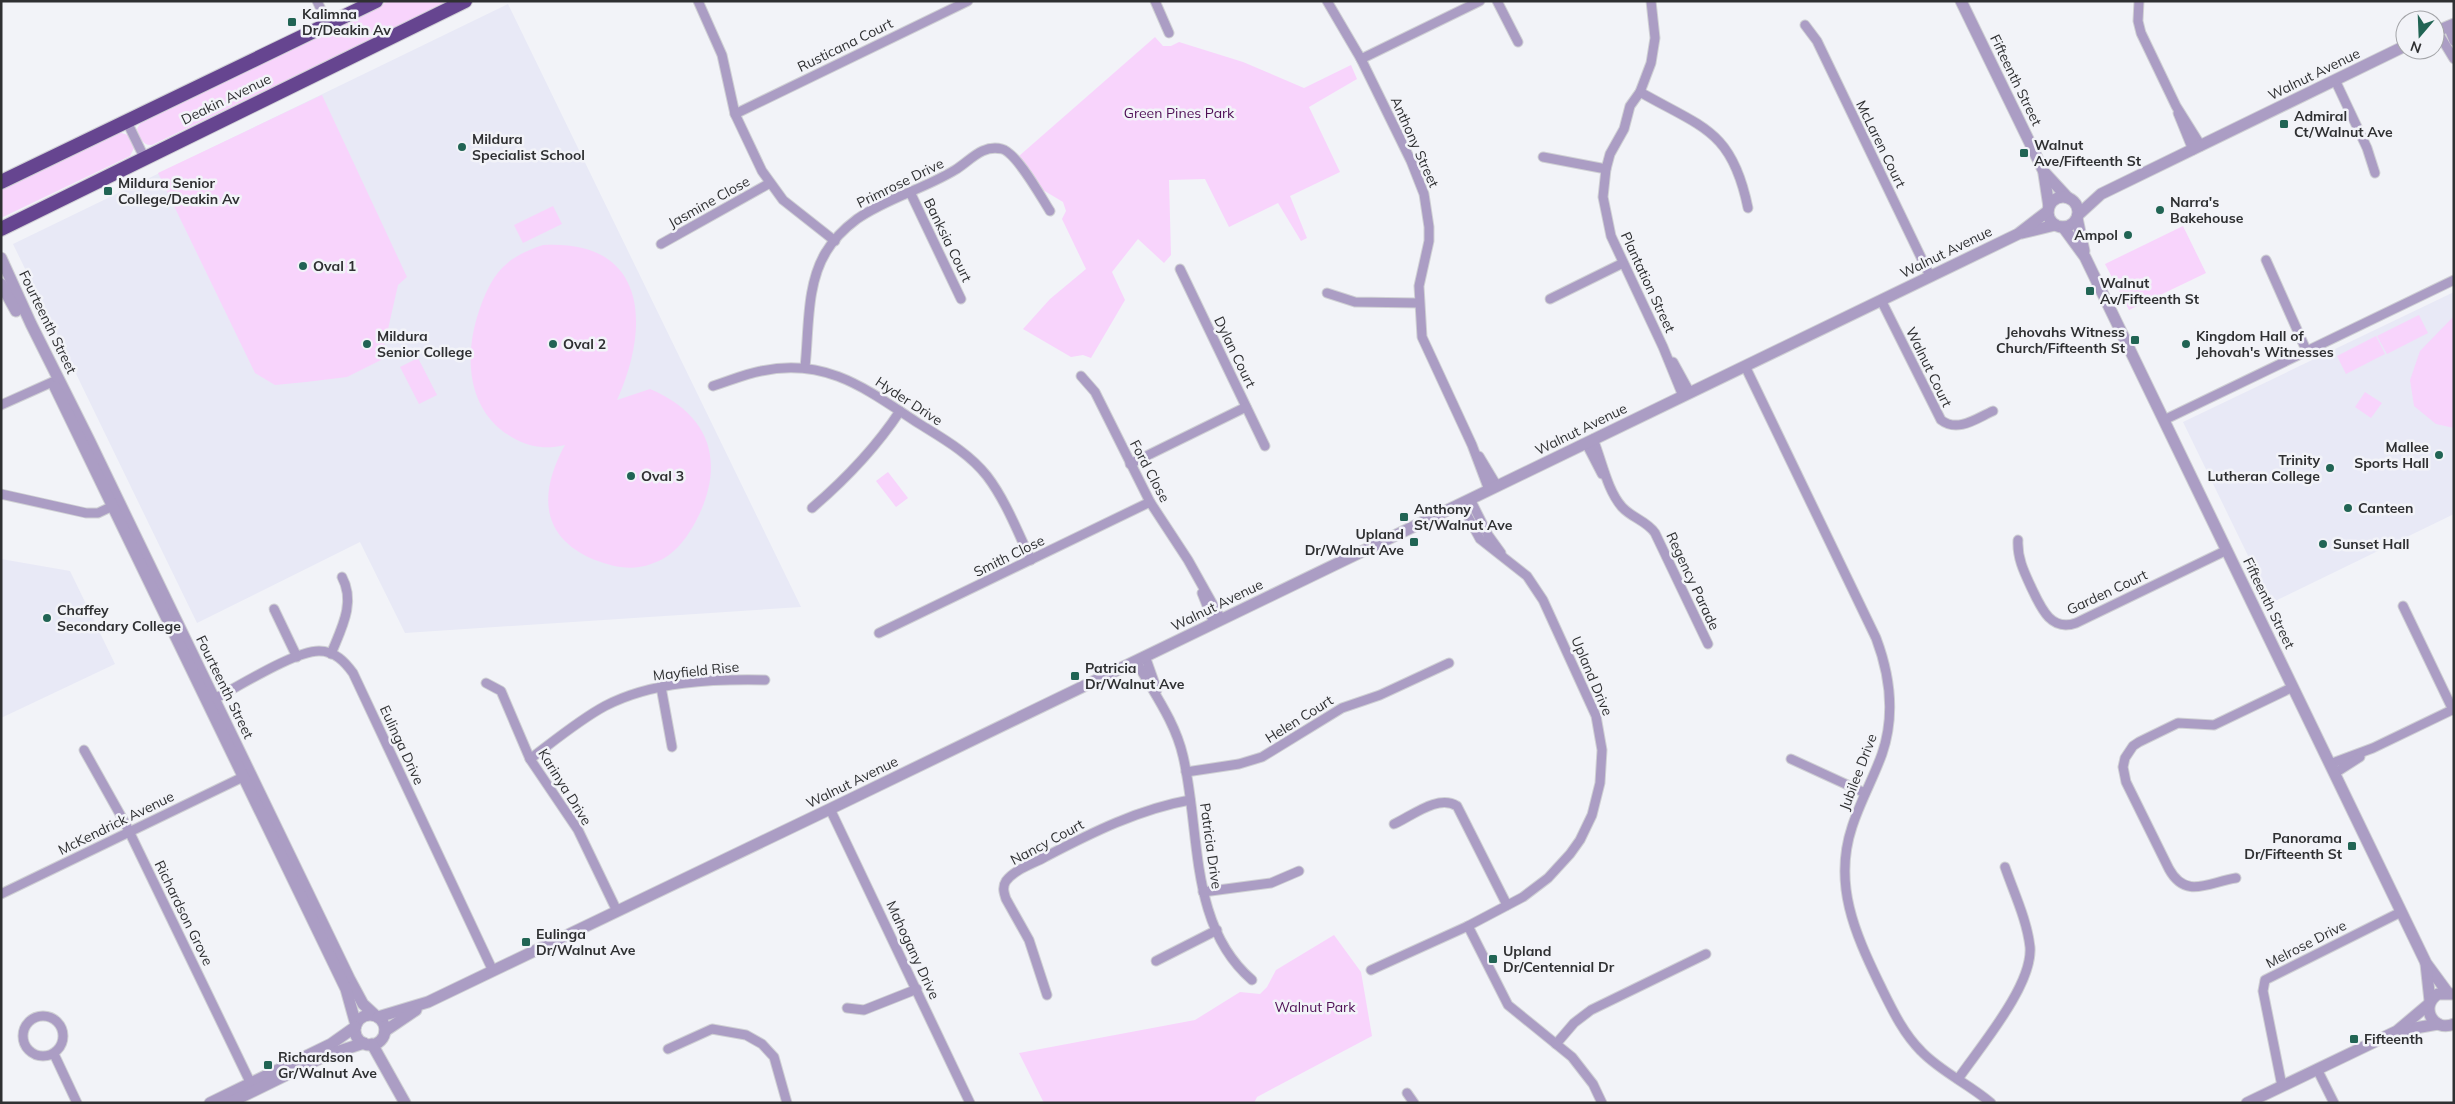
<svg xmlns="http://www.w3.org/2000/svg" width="2455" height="1104" font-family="Mulish,sans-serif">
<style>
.built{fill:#e8e9f6}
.green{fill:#f8d4fc}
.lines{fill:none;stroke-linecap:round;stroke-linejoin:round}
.minor-casing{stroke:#cfd0d4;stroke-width:11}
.tertiary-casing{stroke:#cfd0d4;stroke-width:13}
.trunk-casing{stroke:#cfd0d4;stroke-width:16}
.minor{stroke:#ab9dc4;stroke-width:9}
.tertiary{stroke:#ab9dc4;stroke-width:11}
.trunk{stroke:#664590;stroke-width:14}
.poi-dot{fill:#216454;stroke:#f2f3f8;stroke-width:2}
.labels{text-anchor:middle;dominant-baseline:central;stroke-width:5;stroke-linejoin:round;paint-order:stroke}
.poi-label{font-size:14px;font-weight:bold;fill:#2f3032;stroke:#f2f3f8;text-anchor:start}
.street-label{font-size:14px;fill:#2f3032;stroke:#f2f3f8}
.park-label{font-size:14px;fill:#4d0e54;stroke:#f2f3f8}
</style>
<rect width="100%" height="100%" fill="#f2f3f8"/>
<g class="built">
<polygon points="508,4 801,607 405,633 360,542 197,623 13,244"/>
<polygon points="2454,292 2454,514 2271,603 2183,422"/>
<polygon points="1,559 70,571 115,664 1,718"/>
</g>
<g class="green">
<path d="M389 1H450L152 145C143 146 139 137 137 129L141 122Z"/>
<polygon points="1155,37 1163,46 1171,46 1179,42 1243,62 1304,88 1351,65 1357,79 1309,107 1340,172 1290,196 1307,238 1301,241 1278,203 1229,227 1205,179 1169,180 1171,255 1164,263 1138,239 1112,272 1125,300 1091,358 1083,355 1071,357 1023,329 1050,299 1086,269 1062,219 1066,211 1063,202 1043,190 1019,156"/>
<polygon points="322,95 407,277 398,285 381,360 347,377 306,382 275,385 255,373 158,173"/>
<polygon points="118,132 128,135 134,148 130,156 1,218 1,189"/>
<polygon points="553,206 562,224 523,243 514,225"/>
<polygon points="2183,226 2206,273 2129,310 2105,264"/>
<path d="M543 245C647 239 651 325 617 400L650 389C711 415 726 463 696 521 685 541 673 557 651 564 632 571 613 567 595 560 539 537 539 492 565 445 548 449 533 448 517 440 467 415 463 358 479 311 484 296 491 279 503 267 514 256 528 250 543 245Z"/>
<polygon points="2419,315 2428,333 2387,354 2377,336"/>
<polygon points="2454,316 2454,428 2436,424 2414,406 2410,380 2420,351"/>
<polygon points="2376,336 2385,354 2346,374 2337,356"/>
<polygon points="418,358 437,395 419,404 400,367"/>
<polygon points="2365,392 2382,403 2371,418 2355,407"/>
<polygon points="888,472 908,498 896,507 876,481"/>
<polygon points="1334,935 1361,972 1372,1036 1257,1097 1254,1103 1044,1103 1019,1053 1195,1020 1240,992 1260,994 1267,987 1276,970"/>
</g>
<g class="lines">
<defs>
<g id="minor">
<polyline points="317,1 328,24"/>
<polyline points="698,1 722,55 735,114 762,171 783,200 835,241"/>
<polyline points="1155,1 1169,33"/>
<polyline points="1327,1 1361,59 1411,161 1424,194 1429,227 1429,241 1419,286 1422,337 1472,445 1489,490"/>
<polyline points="1497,1 1518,42"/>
<polyline points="1651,1 1655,38 1651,63 1640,92 1630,106 1624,129 1610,154 1606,169 1603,197 1611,236 1663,347 1683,396"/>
<polyline points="2139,1 2138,21 2141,33 2176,106 2201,146"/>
<polyline points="1805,25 1817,41 1930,276"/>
<polyline points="2448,26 2454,41"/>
<polyline points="2437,31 2454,59"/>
<polyline points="1361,59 1480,1"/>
<polyline points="2335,80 2367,148 2375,173"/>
<path d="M1640 92C1703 128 1732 130 1748 208"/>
<polyline points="2178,113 2193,150"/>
<polyline points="735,114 968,1"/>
<polyline points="127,122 144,157"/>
<polyline points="1543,157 1606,169"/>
<polyline points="910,192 961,299"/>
<polyline points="661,244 770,183"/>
<polyline points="2266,260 2307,352"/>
<polyline points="1180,269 1265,446"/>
<polyline points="1327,293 1355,302 1419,303"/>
<polyline points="1550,299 1623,263"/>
<path d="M1881 300 1941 420C1958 433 1977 418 1993 411"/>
<polyline points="1673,362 1690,393"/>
<path d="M1745 366 1876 638C1890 675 1895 716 1882 754 1873 779 1860 802 1852 827 1833 884 1855 933 1879 983 1891 1007 1902 1032 1921 1051 1941 1072 1969 1084 1991 1103"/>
<path d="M805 367C809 331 806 284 826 252 833 240 845 228 857 219 887 198 924 189 955 170 970 161 982 144 1002 149 1017 153 1041 197 1050 211"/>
<polyline points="1081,376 1095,392 1150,502 1188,560 1221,619"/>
<path d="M713 386C729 381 745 374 761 371 826 357 866 389 918 423 942 438 969 453 987 476 1006 501 1018 533 1031 560"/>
<polyline points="1,405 59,379"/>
<polyline points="2164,420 2454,280"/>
<path d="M1593 439C1602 461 1607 490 1622 507 1632 518 1647 521 1655 533L1708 644"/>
<polyline points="1586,443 1602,474"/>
<polyline points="1479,456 1497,486"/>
<polyline points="1130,464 1246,407"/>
<polyline points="1,494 86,513 98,513 117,504"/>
<polyline points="1470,499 1488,535 1501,553"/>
<path d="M812 508C847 478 875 449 900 411"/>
<path d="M2018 540C2017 558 2024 572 2032 589 2041 608 2051 632 2076 623L2227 550"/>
<polyline points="1202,593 1214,623"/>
<polyline points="2403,606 2453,710"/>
<polyline points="274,609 297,657"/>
<polyline points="879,633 1150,502"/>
<path d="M331 654C341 629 356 603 342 577"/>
<polyline points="1145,656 1157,690"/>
<path d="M1136 661C1153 692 1175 721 1183 756 1201 831 1188 925 1252 980"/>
<polyline points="486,683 501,691 530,759 578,830 617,911"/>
<polyline points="661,687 672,747"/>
<path d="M214 699C238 687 294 651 319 651 335 651 345 662 353 673L493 971"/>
<polyline points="84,750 126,825 253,1088"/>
<path d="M530 759C554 741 579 720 605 706 653 681 713 679 765 680"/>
<polyline points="1791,759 1865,793"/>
<polyline points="2330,764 2373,748 2454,709"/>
<polyline points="1186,772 1239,764 1262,757 1342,708 1380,695 1449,663"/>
<polyline points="2335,773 2360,757"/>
<polyline points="830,809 970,1103"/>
<path d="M1394 824C1412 816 1438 794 1457 806L1507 905"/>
<path d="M2236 878C2209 882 2186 900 2169 869L2126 782 2123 767 2125 758 2133 746 2139 742 2178 723 2214 725 2293 687"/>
<polyline points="1203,892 1271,883 1299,871"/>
<polyline points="1,894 243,777"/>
<polyline points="1468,926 1508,1005 1572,1057 1593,1084 1602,1103"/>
<polyline points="1156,961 1217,930"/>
<polyline points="1371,970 1468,926 1523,897 1548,878 1570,854 1580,840 1592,815 1600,783 1602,750 1596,716 1543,600 1527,576 1480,539 1461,504"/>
<path d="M1047 995 1029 940 1006 899C1004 893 1002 887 1006 881 1015 869 1033 864 1045 857 1091 833 1139 809 1190 800"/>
<polyline points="847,1008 864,1010 917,989"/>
<circle cx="43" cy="1036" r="20"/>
<polyline points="1556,1044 1574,1023 1591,1010 1706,954"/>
<polyline points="668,1049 712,1029 746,1035 762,1044 774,1057 787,1103"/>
<polyline points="54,1054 77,1103"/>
<polyline points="2317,1069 2334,1103"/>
<path d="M1958 1079C1980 1047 2033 985 2030 947 2027 920 2014 893 2005 867"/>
<polyline points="2282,1086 2263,991 2265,980 2401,912"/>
<polyline points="1407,1093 1414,1103"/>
</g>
<g id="tertiary">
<polyline points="1961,1 2044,172 2068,198"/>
<polyline points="2435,32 2454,24"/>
<polyline points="2044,174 2049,207"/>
<circle cx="2063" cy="212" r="15"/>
<polyline points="2078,215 2101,194 2405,46"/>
<polyline points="2077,218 2084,251"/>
<polyline points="2063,227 2085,257 2426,963 2448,993"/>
<polyline points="2022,233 2055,225"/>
<polyline points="1,258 31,324 89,440 349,978 363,1004 376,1016"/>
<polyline points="1,284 16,311"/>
<polyline points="55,387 346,989 356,1025"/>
<polyline points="2426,964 2430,1001"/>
<path d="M2452 994H2438C2419 1006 2433 1033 2454 1024"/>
<circle cx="370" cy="1030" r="15"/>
<polyline points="378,1017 428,1002 830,809 2018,234 2048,211"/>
<polyline points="385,1031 416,1010"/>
<polyline points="2398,1031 2438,1024"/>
<polyline points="372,1044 405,1103"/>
<polyline points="210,1103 331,1044 355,1027"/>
<polyline points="229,1103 327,1055 364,1043"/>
<polyline points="2247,1103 2397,1031 2429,1004"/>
</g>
<g id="trunk">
<polyline points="1,182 376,1"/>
<polyline points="1,229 465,1"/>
</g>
</defs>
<use href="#minor" class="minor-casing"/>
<use href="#tertiary" class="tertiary-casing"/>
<use href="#trunk" class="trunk-casing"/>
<use href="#minor" class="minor"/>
<use href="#tertiary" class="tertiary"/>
<use href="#trunk" class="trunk"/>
</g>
<g class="poi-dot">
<rect x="287" y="17" width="10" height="10" rx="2.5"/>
<rect x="2279" y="119" width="10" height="10" rx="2.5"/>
<circle cx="462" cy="147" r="5"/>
<rect x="2019" y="148" width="10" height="10" rx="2.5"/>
<rect x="103" y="186" width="10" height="10" rx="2.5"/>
<circle cx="2160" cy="210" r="5"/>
<circle cx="2128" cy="235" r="5"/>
<circle cx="303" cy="266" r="5"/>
<rect x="2085" y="286" width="10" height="10" rx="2.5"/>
<rect x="2130" y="335" width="10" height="10" rx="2.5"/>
<circle cx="367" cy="344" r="5"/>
<circle cx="553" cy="344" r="5"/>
<circle cx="2186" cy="344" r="5"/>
<circle cx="2439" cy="455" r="5"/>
<circle cx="2330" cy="468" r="5"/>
<circle cx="631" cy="476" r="5"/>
<circle cx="2348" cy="508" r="5"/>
<rect x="1399" y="512" width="10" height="10" rx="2.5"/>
<rect x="1409" y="537" width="10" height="10" rx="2.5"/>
<circle cx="2323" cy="544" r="5"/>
<circle cx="47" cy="618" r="5"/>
<rect x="1070" y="671" width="10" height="10" rx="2.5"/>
<rect x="2347" y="841" width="10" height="10" rx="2.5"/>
<rect x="521" y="937" width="10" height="10" rx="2.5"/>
<rect x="1488" y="954" width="10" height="10" rx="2.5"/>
<rect x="2349" y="1034" width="10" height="10" rx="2.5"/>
<rect x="263" y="1060" width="10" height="10" rx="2.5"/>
</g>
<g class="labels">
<g class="poi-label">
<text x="302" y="14">Kalimna<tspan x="302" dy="16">Dr/Deakin Av</tspan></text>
<text x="2294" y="116">Admiral<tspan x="2294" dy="16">Ct/Walnut Ave</tspan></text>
<text x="472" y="139">Mildura<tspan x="472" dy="16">Specialist School</tspan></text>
<text x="2034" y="145">Walnut<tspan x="2034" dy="16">Ave/Fifteenth St</tspan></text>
<text x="118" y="183">Mildura Senior<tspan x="118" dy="16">College/Deakin Av</tspan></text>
<text x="2170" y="202">Narra's<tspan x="2170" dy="16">Bakehouse</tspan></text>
<text x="2118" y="235" text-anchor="end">Ampol</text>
<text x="313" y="266">Oval 1</text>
<text x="2100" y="283">Walnut<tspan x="2100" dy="16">Av/Fifteenth St</tspan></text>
<text x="2125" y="332" text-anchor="end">Jehovahs Witness<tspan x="2125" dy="16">Church/Fifteenth St</tspan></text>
<text x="377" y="336">Mildura<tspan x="377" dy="16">Senior College</tspan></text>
<text x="2196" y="336">Kingdom Hall of<tspan x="2196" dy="16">Jehovah's Witnesses</tspan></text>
<text x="563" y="344">Oval 2</text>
<text x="2429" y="447" text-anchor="end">Mallee<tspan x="2429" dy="16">Sports Hall</tspan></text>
<text x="2320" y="460" text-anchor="end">Trinity<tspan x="2320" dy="16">Lutheran College</tspan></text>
<text x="641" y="476">Oval 3</text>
<text x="2358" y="508">Canteen</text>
<text x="1414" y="509">Anthony<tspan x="1414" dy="16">St/Walnut Ave</tspan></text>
<text x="1404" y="534" text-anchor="end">Upland<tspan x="1404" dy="16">Dr/Walnut Ave</tspan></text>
<text x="2333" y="544">Sunset Hall</text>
<text x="57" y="610">Chaffey<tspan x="57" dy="16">Secondary College</tspan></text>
<text x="1085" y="668">Patricia<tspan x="1085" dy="16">Dr/Walnut Ave</tspan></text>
<text x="2342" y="838" text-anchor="end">Panorama<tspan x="2342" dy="16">Dr/Fifteenth St</tspan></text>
<text x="536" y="934">Eulinga<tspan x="536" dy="16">Dr/Walnut Ave</tspan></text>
<text x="1503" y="951">Upland<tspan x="1503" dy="16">Dr/Centennial Dr</tspan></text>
<text x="2364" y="1039">Fifteenth</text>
<text x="278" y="1057">Richardson<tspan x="278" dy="16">Gr/Walnut Ave</tspan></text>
</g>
<g class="street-label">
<text transform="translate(845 45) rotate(-26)">Rusticana Court</text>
<text transform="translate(2314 74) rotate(-26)">Walnut Avenue</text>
<text transform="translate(2016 80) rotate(64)">Fifteenth Street</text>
<text transform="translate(226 99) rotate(-26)">Deakin Avenue</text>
<text transform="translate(1415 142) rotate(66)">Anthony Street</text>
<text transform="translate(1881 144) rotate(64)">McLaren Court</text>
<text transform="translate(900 183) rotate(-26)">Primrose Drive</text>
<text transform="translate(709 202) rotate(-29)">Jasmine Close</text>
<text transform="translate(948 240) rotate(64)">Banksia Court</text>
<text transform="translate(1946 252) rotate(-26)">Walnut Avenue</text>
<text transform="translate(1648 282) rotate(65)">Plantation Street</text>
<text transform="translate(48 322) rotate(64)">Fourteenth Street</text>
<text transform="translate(1235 352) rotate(64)">Dylan Court</text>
<text transform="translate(1929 367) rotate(64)">Walnut Court</text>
<text transform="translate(909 401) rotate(33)">Hyder Drive</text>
<text transform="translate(1581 429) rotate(-26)">Walnut Avenue</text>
<text transform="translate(1150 471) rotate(62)">Ford Close</text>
<text transform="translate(1009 556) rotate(-26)">Smith Close</text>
<text transform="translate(1693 581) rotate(65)">Regency Parade</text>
<text transform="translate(2107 592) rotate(-25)">Garden Court</text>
<text transform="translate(2269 603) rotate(64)">Fifteenth Street</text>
<text transform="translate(1217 605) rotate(-26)">Walnut Avenue</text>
<text transform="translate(696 671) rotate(-6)">Mayfield Rise</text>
<text transform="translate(1592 676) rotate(67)">Upland Drive</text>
<text transform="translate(225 687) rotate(64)">Fourteenth Street</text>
<text transform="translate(1299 719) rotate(-32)">Helen Court</text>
<text transform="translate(402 745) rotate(65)">Eulinga Drive</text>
<text transform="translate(1858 772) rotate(-69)">Jubilee Drive</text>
<text transform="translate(852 782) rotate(-26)">Walnut Avenue</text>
<text transform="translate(565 787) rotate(58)">Karinya Drive</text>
<text transform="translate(116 823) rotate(-26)">McKendrick Avenue</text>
<text transform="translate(1047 842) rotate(-28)">Nancy Court</text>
<text transform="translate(1211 846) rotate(82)">Patricia Drive</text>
<text transform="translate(184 913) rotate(64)">Richardson Grove</text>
<text transform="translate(2306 944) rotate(-27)">Melrose Drive</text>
<text transform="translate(913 950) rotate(65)">Mahogany Drive</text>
</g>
<g class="park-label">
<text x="1179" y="113">Green Pines Park</text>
<text x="1315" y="1007">Walnut Park</text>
</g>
</g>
<rect width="2455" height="1104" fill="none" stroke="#2f3032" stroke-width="5"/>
<g transform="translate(2420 35) rotate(199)"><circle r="24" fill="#f2f3f8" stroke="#a4a5a9"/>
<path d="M0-4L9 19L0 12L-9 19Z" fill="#216454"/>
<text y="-8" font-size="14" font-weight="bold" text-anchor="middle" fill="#2f3032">N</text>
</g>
</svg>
